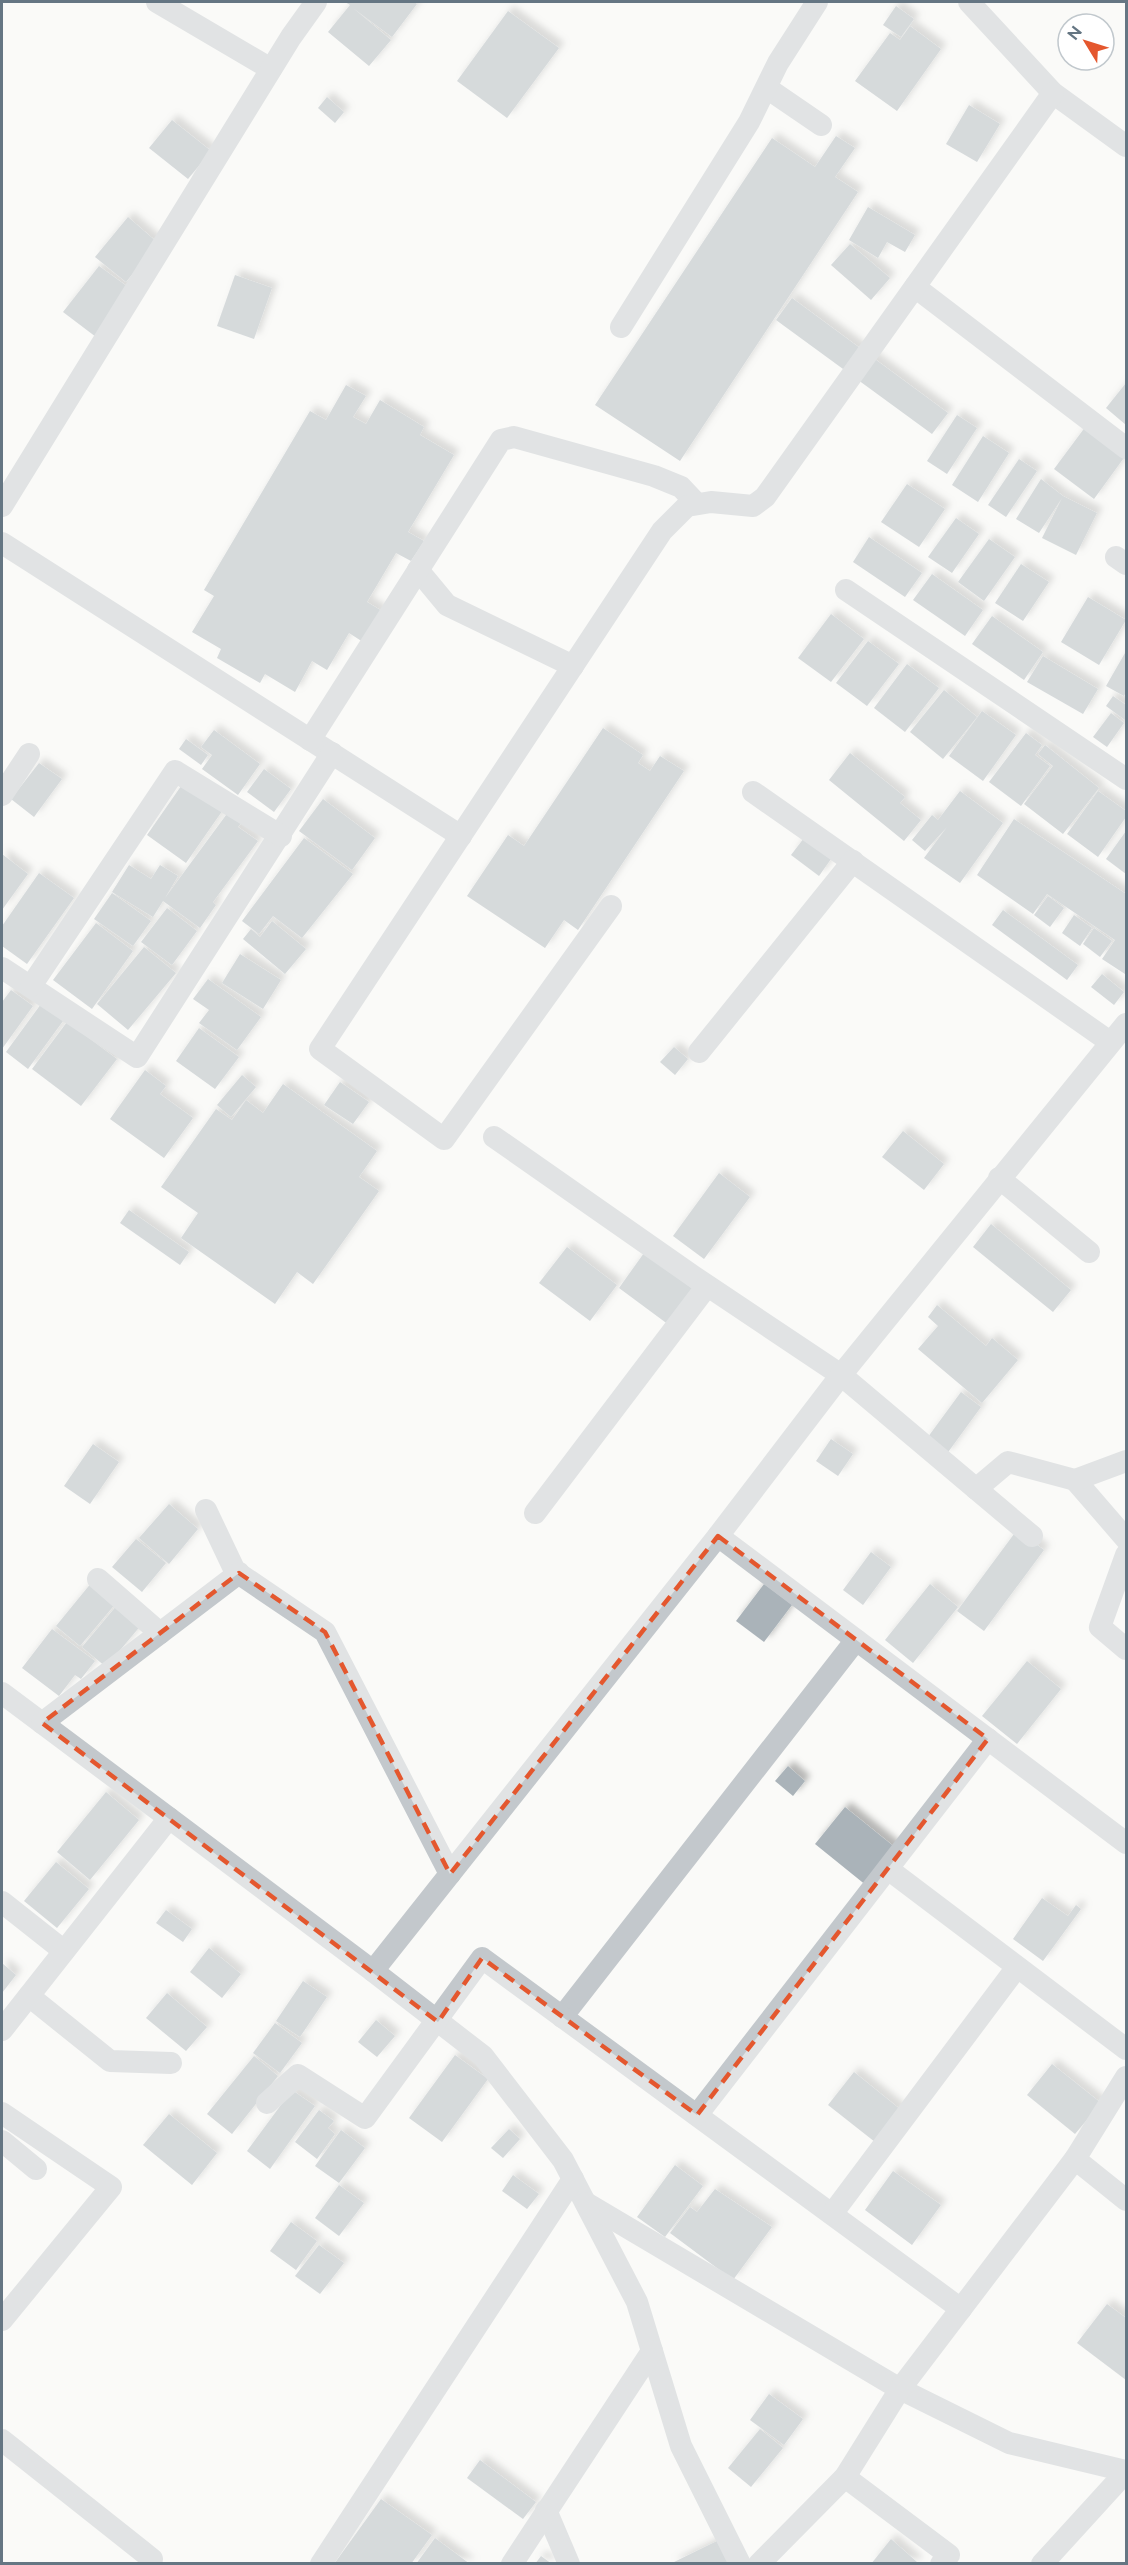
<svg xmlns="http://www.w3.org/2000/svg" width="1128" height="2565" font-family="Raleway,sans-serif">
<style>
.building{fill:#aab3b9;filter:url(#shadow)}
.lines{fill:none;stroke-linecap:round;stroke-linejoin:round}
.minor{stroke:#c3c8cc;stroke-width:22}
.marked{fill:none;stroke:#e4572e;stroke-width:4.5;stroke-dasharray:12 8;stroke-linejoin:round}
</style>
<defs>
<filter id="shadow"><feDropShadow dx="5.5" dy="-5.5" stdDeviation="3" flood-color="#0004"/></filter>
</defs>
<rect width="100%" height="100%" fill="#fafaf8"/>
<g class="building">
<polygon points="345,2 414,2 417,4 392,37 353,8 391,40 369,66 328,32 350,5"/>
<polygon points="896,6 914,19 901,37 883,25"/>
<polygon points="508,11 559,48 507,118 457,81"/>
<polygon points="910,26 941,49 897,111 855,81 890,33 900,40"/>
<polygon points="327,97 344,112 335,123 318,108"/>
<polygon points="969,105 1000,124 977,162 946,144"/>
<polygon points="172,120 211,151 188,179 149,148"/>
<polygon points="836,136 855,148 835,177 858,192 680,461 595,405 772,138 815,167"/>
<polygon points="868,207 915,235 905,252 887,242 878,258 849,240"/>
<polygon points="128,217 158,243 126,282 95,257"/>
<polygon points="850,244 890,278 871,300 831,265"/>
<polygon points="99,266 132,290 96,337 63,312"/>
<polygon points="235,275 272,288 254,339 217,326"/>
<polygon points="792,298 948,413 932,434 776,320"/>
<polygon points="1126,383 1126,425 1106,408"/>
<polygon points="346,385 366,396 353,417 366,424 380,400 424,427 420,435 454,455 408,532 424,541 411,561 396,553 367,602 382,611 363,642 349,633 327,670 312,661 295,692 265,674 260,683 217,658 221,649 192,632 214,596 204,590 310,411 326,420"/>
<polygon points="957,415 977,428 947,474 927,461"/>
<polygon points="1086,426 1126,455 1094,499 1054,469"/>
<polygon points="983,436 1009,453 978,502 952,485"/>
<polygon points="1019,459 1037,471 1006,517 988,505"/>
<polygon points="1041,479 1063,496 1097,513 1076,555 1042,538 1062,498 1039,533 1016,519"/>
<polygon points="907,484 945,509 919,547 881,522"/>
<polygon points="956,518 979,534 952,573 928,557"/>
<polygon points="869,537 922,573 905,597 853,562"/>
<polygon points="989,539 1015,557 984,601 958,582"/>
<polygon points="1021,564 1049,582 1023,621 995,603"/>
<polygon points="932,574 983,610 965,636 913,600"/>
<polygon points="1088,597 1126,620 1099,665 1061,642"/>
<polygon points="831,614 864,639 831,682 798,658"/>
<polygon points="992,616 1043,652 1024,680 972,644"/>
<polygon points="868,641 899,664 867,706 836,683"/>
<polygon points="1125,653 1126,692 1124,696 1106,686"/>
<polygon points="1043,656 1098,689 1083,714 1027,682"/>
<polygon points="907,664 939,688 905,732 874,708"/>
<polygon points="944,690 977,717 943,759 910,732"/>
<polygon points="1113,696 1126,705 1125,720 1106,706"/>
<polygon points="982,711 1016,735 983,781 949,756"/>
<polygon points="1111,713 1124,723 1107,747 1093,737"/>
<polygon points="603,728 643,755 638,763 650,771 660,756 684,771 578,930 564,920 545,948 467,896 508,835 524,846"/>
<polygon points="214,730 260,764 238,795 202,769 212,755 201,747"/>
<polygon points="1026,733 1042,745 1035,755 1050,766 1021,806 989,782"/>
<polygon points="186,739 208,755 201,765 179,749"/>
<polygon points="1045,745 1099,788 1063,834 1024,804 1053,766 1038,754"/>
<polygon points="850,753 905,797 900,803 921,820 904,841 829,780"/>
<polygon points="39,763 62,779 34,817 11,799"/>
<polygon points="264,769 291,789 274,812 247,792"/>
<polygon points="186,779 225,807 186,863 147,835"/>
<polygon points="960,791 1003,823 960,883 924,858 947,827 925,851 912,840 932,815 938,820"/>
<polygon points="1098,791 1126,811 1126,817 1098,857 1067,834"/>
<polygon points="323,799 375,838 352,870 299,831"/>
<polygon points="232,807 246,817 238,827 258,841 213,902 216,905 200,928 163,901 153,917 112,892 129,865 151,879 160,865 178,876 165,898"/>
<polygon points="1014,819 1126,894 1125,974 1102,959 1115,940 1047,894 1033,914 977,875"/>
<polygon points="1126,831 1126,874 1106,859"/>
<polygon points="304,838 353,874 302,938 273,916 259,934 242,921"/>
<polygon points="804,838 831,859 819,876 791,855"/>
<polygon points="2,854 28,874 2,910"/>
<polygon points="39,873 74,898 27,964 2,946 2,926"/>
<polygon points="112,893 151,921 133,946 94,919"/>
<polygon points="1048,896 1064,908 1050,927 1034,915"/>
<polygon points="167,908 197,931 172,965 141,942"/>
<polygon points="1003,910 1078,965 1067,980 992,925"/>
<polygon points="1074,915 1092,928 1080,946 1062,933"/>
<polygon points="272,921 306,949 285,974 243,939 251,929 260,937"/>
<polygon points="96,923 133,951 92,1009 53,980"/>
<polygon points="1094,928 1112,941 1100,957 1083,944"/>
<polygon points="144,947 176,973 128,1030 97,1004"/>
<polygon points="240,954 281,980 263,1009 222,983"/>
<polygon points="1102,974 1124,992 1114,1005 1091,987"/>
<polygon points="208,979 261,1017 237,1050 199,1023 209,1010 193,999"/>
<polygon points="11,990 33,1006 2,1049 2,1002"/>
<polygon points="41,1004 63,1021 28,1069 6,1052"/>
<polygon points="67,1022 117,1059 81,1106 32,1069"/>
<polygon points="199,1028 239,1057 215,1089 176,1061"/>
<polygon points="674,1047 688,1059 675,1075 660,1062"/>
<polygon points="145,1070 166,1086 160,1094 193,1118 164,1158 110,1119"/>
<polygon points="242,1075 256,1087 231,1117 217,1105"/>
<polygon points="340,1082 369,1102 353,1124 324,1105"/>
<polygon points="283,1084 377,1151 359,1177 379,1191 313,1284 297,1272 275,1304 181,1238 198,1213 161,1187 216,1109 232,1120 246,1100 263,1113"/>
<polygon points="903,1131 944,1164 924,1190 882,1157"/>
<polygon points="719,1173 750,1197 704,1259 673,1236"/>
<polygon points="129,1210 189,1252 180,1265 120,1223"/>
<polygon points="991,1224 1071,1290 1053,1312 973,1247"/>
<polygon points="567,1247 617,1285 590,1321 539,1283"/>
<polygon points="644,1253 694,1290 669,1325 619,1288"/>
<polygon points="937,1305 986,1346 992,1338 1018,1360 982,1403 918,1349 938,1326 928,1317"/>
<polygon points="961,1392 981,1407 946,1455 925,1441"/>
<polygon points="831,1439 853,1454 838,1476 816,1461"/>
<polygon points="93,1444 119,1462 90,1504 64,1486"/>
<polygon points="169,1504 198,1529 169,1564 139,1538"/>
<polygon points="1017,1530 1044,1550 984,1631 957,1611"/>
<polygon points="136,1539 166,1563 142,1592 112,1567"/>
<polygon points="871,1552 891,1567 863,1605 843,1590"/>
<polygon points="92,1582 117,1602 80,1646 56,1626"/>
<polygon points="764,1584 792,1605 764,1642 736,1621"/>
<polygon points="930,1584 958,1607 913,1663 885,1640"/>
<polygon points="118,1604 142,1624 106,1667 82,1647"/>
<polygon points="52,1629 95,1661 81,1679 75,1675 59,1696 22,1668"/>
<polygon points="1027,1661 1061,1689 1017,1744 982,1716"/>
<polygon points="788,1766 805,1781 793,1796 775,1781"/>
<polygon points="106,1792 139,1820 90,1880 57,1852"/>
<polygon points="845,1807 897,1849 867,1886 815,1844"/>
<polygon points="56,1862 89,1889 57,1928 24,1901"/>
<polygon points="1042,1898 1068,1916 1076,1905 1081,1909 1043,1961 1013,1939"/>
<polygon points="166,1910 192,1929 183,1942 156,1923"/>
<polygon points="209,1948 241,1974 222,1998 190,1972"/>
<polygon points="2,1963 16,1975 2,1993"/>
<polygon points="303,1981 327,1997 300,2037 276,2021"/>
<polygon points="167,1993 207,2027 186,2051 146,2018"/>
<polygon points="376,2020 395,2036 377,2057 358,2042"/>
<polygon points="275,2023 302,2043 280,2073 253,2053"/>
<polygon points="455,2055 488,2079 442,2142 409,2118"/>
<polygon points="254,2056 278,2076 232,2134 207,2114"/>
<polygon points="1052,2064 1101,2103 1075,2134 1027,2095"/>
<polygon points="854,2072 901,2110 875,2142 828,2105"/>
<polygon points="292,2090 315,2106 270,2169 247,2151"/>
<polygon points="319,2110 334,2121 328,2128 335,2134 317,2159 295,2142"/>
<polygon points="169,2114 217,2153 192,2185 143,2145"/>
<polygon points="509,2129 520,2139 503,2158 491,2148"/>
<polygon points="341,2130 365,2148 339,2183 315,2166"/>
<polygon points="675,2165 703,2186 665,2237 637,2217"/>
<polygon points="893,2171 941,2205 912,2245 865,2210"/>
<polygon points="513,2175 539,2194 527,2209 502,2191"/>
<polygon points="339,2185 364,2203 339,2236 315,2218"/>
<polygon points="715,2189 772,2227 733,2280 670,2233 690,2207 697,2212"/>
<polygon points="291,2222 317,2241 296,2270 270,2251"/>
<polygon points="319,2245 344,2263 320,2294 295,2276"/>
<polygon points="1107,2304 1126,2318 1126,2380 1077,2343"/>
<polygon points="769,2394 803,2419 784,2445 750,2420"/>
<polygon points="760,2429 783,2448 751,2487 728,2468"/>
<polygon points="480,2460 536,2502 523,2519 467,2478"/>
<polygon points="381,2499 432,2535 411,2564 334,2564"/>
<polygon points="435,2538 470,2564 416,2564"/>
<polygon points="891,2539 917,2562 916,2564 871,2564"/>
<polygon points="719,2540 730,2564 670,2564"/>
<polygon points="541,2556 552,2564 535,2564"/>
</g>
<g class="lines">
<g class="minor">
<polyline points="157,2 271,69"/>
<polyline points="969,2 1053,93 1126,146"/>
<polyline points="767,88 821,125"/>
<polyline points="915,287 1126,448"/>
<polyline points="621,327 749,122 778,63 817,2"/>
<polyline points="2,506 291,37 316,2"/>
<polyline points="2,543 461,836"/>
<polyline points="1116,557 1126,564"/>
<polyline points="418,570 447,605 573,666"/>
<polyline points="846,590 1126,779"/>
<polyline points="310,740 501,440 514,437 654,476 681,487 697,504"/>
<polyline points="753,792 1110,1042"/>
<polyline points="2,795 29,754"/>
<polyline points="611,906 444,1139 320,1049 662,531 687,506 711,502 753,506 765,497 1053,93"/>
<polyline points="2,968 137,1057 332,753"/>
<polyline points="31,986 175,771 281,836"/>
<polyline points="699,1052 853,861"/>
<polyline points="494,1137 693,1276 841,1375 1032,1536"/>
<polyline points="999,1178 1089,1252"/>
<polyline points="1075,1480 1126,1539"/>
<polyline points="976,1489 1008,1462 1075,1480 1126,1461"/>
<polyline points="206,1510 235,1571 325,1632 450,1874"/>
<polyline points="535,1513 707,1286"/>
<polyline points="718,1536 1126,1843"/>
<polyline points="1126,1555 1100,1627 1126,1649"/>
<polyline points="98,1579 160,1633"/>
<polyline points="2,1693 169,1818"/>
<polyline points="42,1723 239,1573"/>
<polyline points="888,1869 1126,2049"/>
<polyline points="2,1902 64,1951"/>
<polyline points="373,1971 483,2056 563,2160 637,2302 681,2446 740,2564"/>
<polyline points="29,1996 110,2061 171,2063"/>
<polyline points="562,2017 856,1640"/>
<polyline points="2,2030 169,1818 373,1971 718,1536 841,1375 1126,1024"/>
<polyline points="267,2103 298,2075 365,2118 482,1958 961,2309"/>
<polyline points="2,2113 111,2187 2,2320"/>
<polyline points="697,2115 988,1739"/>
<polyline points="2,2141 36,2169"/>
<polyline points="1075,2159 1126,2200"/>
<polyline points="586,2203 900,2389 1009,2443 1126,2471"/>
<polyline points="832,2214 1017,1967"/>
<polyline points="2,2440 152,2559"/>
<polyline points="845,2477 949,2555 941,2564"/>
<polyline points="546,2510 569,2564"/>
<polyline points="321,2564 573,2179"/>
<polyline points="512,2564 652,2351"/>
<polyline points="759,2564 845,2477 900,2389 1075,2159 1126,2077"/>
<polyline points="1042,2564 1126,2472"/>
</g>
</g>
<path d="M0 0H1128V2565H0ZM718 1536 988 1739 697 2115 482 1958 438 2022 42 1723 239 1573 325 1632 450 1874Z" fill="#fafaf8" fill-opacity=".55" fill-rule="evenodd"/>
<path class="marked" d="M718 1536 988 1739 697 2115 482 1958 438 2022 42 1723 239 1573 325 1632 450 1874Z"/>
<rect width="1128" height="2565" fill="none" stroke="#657683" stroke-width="6"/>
<g transform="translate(1086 42) rotate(308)"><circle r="28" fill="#ffffff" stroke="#c1c8cd" stroke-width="1.5"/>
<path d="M0-4.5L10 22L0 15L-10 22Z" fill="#e4572e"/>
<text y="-9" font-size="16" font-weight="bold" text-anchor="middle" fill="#657683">N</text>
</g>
</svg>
